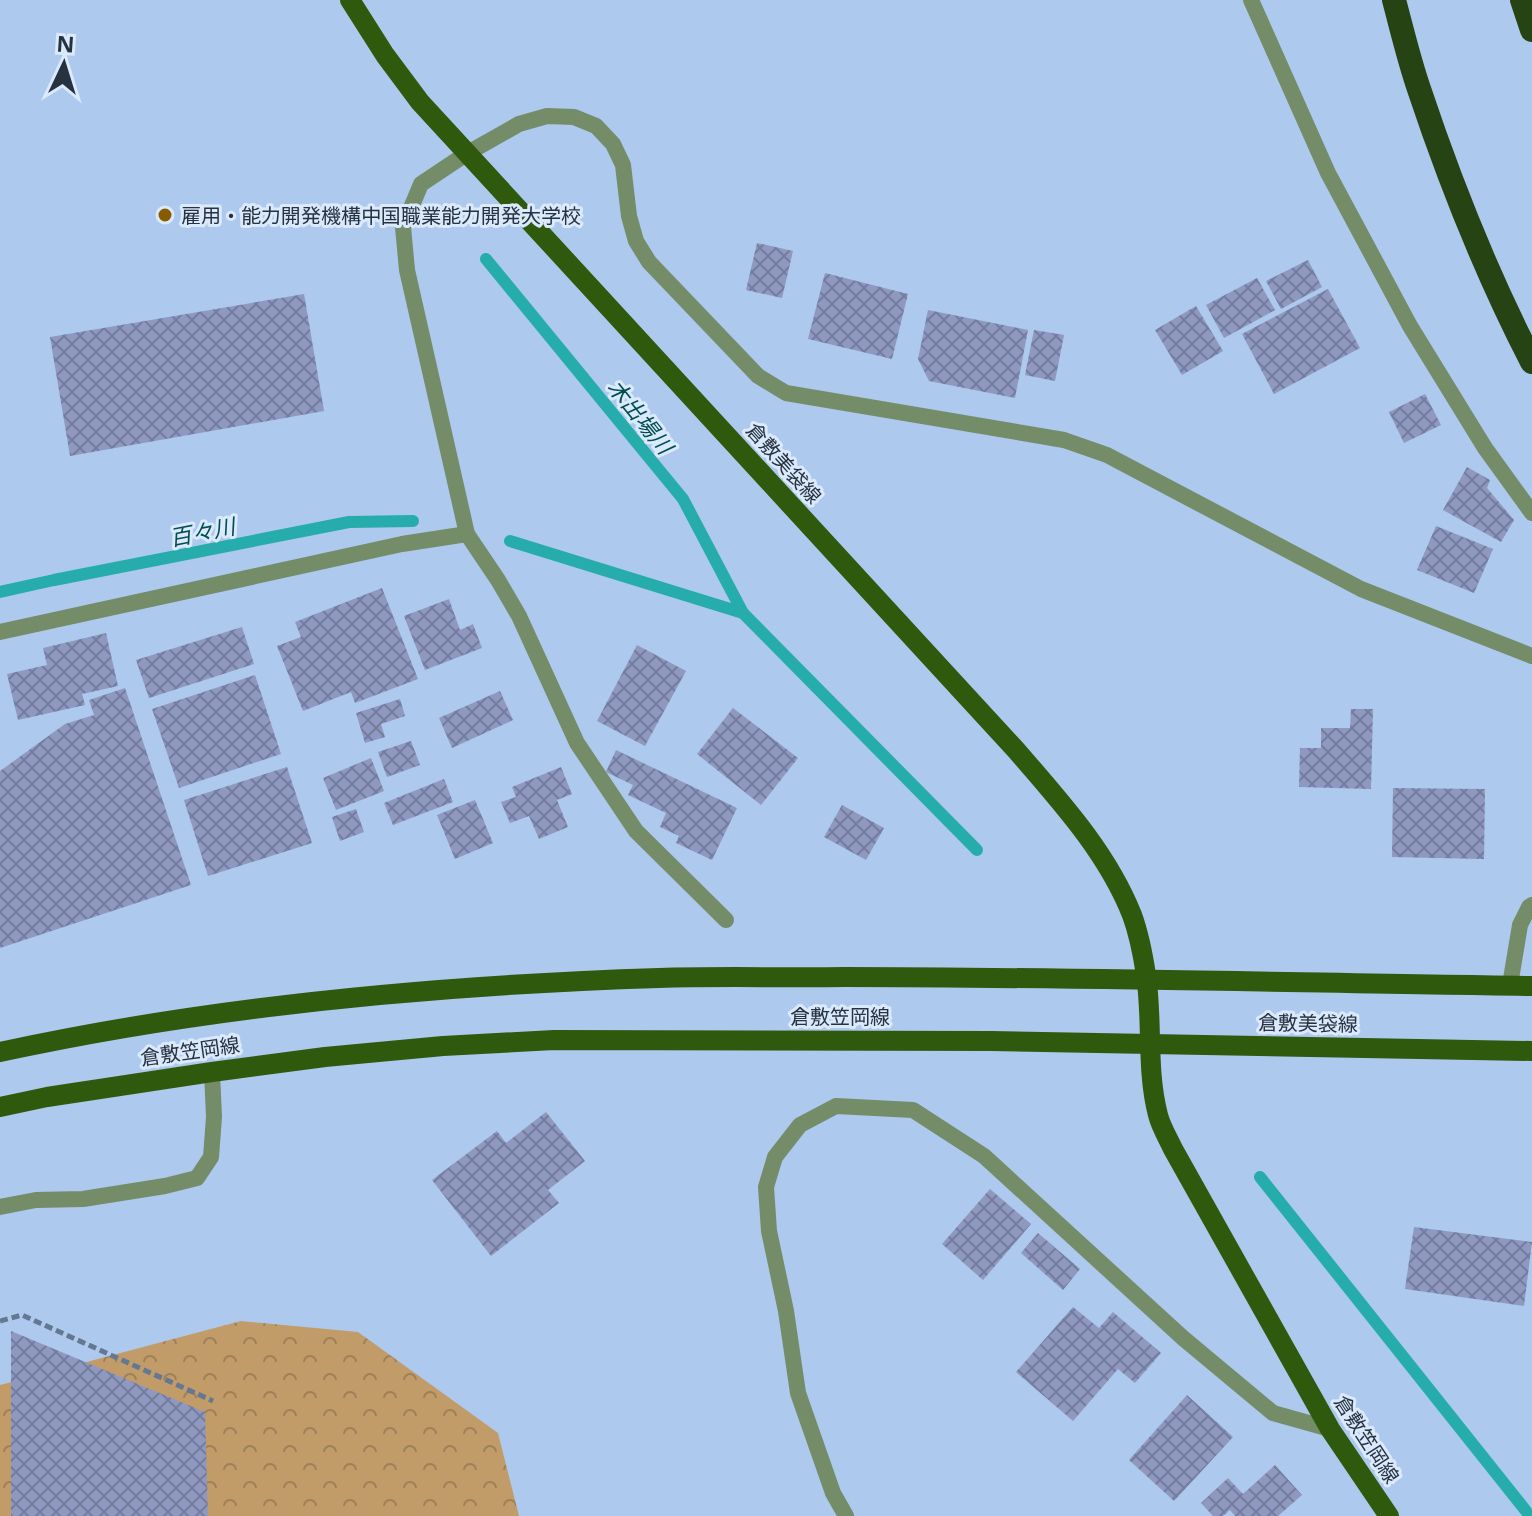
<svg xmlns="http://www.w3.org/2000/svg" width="1532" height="1516" font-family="'Open Sans','Noto Sans JP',sans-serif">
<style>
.forest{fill:url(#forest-crowns)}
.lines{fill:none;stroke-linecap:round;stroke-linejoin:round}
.stream{stroke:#27acac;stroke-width:12}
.building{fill:url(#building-cross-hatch)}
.path{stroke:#657891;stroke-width:5;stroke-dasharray:8 4;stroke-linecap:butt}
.street{stroke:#748c68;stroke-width:16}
.primary{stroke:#2f5a0d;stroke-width:20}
.highway{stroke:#264314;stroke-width:24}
.poi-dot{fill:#895b00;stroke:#dae9fc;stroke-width:3}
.labels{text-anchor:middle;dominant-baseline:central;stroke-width:6;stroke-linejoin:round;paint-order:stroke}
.poi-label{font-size:20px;fill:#273240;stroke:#dae9fc;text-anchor:start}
.street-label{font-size:20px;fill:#273240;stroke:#dae9fc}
.water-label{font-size:22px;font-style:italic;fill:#004e4e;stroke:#dae9fc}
</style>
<defs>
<pattern id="forest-crowns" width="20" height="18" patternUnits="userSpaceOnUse" patternTransform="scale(2)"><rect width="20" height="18" fill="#c19c69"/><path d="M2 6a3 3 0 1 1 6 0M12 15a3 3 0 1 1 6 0" fill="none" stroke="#9d8058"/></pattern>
<pattern id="building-cross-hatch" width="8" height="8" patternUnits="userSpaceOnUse" patternTransform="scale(2)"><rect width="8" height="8" fill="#8f98c0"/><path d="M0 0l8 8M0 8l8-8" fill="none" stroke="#757d9d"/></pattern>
</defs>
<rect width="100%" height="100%" fill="#adc9ee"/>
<polygon class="forest" points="241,1321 358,1332 498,1433 519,1516 0,1516 0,1385"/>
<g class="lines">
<g class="stream">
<polyline points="486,259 683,499 743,613 977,850"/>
<polyline points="510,541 743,613"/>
<polyline points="0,592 54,580 349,522 413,521"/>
<polyline points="1260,1177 1530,1516"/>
</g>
</g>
<g class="building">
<polygon points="757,243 793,251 782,298 746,290"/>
<polygon points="1308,260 1322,287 1281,309 1266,281"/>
<polygon points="825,273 908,294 892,359 808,339"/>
<polygon points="1257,278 1275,310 1224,338 1206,305"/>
<polygon points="1328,289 1360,348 1274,394 1242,334"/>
<polygon points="304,294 324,411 70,456 50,337"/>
<polygon points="1196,306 1223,351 1182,375 1155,330"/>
<polygon points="928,310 1028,330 1015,398 929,381 918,359"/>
<polygon points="1034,330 1064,335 1055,381 1025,375"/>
<polygon points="1425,394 1441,425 1404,443 1389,412"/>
<polygon points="1467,467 1490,480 1487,488 1514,520 1501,542 1443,510"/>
<polygon points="1436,526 1493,549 1474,593 1417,570"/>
<polygon points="382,588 418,679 355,703 351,692 303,711 277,646 301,637 295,622"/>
<polygon points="449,599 460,630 473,624 482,648 425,670 404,616"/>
<polygon points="242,627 254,664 149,698 136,660"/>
<polygon points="106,633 118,686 82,694 85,705 18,720 7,674 47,665 43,648"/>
<polygon points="637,645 686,671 645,746 597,721"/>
<polygon points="255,675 281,754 179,788 152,709"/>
<polygon points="125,688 191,885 0,948 0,771 65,724 94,715 89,700"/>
<polygon points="500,691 513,720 452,748 439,718"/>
<polygon points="400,699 405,716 381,724 385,737 365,743 356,713"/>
<polygon points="733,708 798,758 761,805 697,754"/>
<polygon points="1351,709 1373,709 1371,789 1299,787 1300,748 1321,748 1321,728 1350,728"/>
<polygon points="411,741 420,765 387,777 378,752"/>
<polygon points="616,750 737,808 712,860 676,843 679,836 660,827 666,813 628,795 633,785 606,772"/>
<polygon points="371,758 384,791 336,810 323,778"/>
<polygon points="287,767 312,843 208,876 184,800"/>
<polygon points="561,767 572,794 557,800 568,827 539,839 529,816 510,823 501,802 516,797 512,787"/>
<polygon points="444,779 453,802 393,825 384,803"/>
<polygon points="1393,788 1485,789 1484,859 1392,857"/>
<polygon points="475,800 493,843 455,859 437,815"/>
<polygon points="842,805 884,828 866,860 824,837"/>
<polygon points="356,809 364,832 340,841 332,817"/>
<polygon points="546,1112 585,1161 548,1190 559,1203 491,1256 432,1180 497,1131 506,1143"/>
<polygon points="990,1189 1031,1224 983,1280 942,1244"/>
<polygon points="1414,1227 1532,1242 1524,1306 1405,1289"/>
<polygon points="1038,1233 1080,1269 1063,1290 1021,1253"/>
<polygon points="1073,1307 1099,1328 1113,1312 1161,1353 1135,1383 1118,1369 1073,1421 1016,1372"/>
<polygon points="11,1331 205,1412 208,1516 11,1516"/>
<polygon points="1187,1395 1233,1437 1174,1501 1129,1460"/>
<polygon points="1275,1465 1302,1495 1278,1516 1235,1516 1230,1510 1223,1516 1213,1516 1201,1503 1228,1478 1243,1494"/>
</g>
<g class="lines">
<polyline class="path" points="0,1321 22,1315 213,1401"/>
<g class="street">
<polyline points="1251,0 1328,173 1410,326 1485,448 1532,513"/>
<polyline points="0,632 402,544 467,534"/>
<polyline points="726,920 636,831 577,743 519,616 498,580 467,534 407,270 403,227 421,184 466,154 519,124 547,116 574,117 596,126 613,144 623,165 629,216 636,241 649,262 758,376 786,393 1064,440 1107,455 1361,589 1532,656"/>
<polyline points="1510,985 1520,925 1529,907 1532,905"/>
<polyline points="0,1207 36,1200 83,1199 165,1186 197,1178 211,1157 214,1117 212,1072"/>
<polyline points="846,1516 833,1493 798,1393 786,1311 769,1231 766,1187 775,1157 800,1125 836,1106 913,1110 984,1156 1183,1338 1273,1413 1330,1429"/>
</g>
<g class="primary">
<path d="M350 0 385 55 420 102 1016 750C1060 801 1107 852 1132 915 1139 934 1143 955 1146 975 1153 1021 1146 1069 1158 1115 1161 1127 1168 1138 1173 1149L1330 1429 1389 1516"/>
<path d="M0 1052C216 1005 438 985 659 978 721 976 783 978 845 977 1074 977 1303 983 1532 986"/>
<polyline points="0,1107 47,1097 212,1072 325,1057 443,1046 554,1040 991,1041 1532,1051"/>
</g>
<g class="highway">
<path d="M1394 0C1402 30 1409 60 1419 89 1450 182 1487 275 1532 362"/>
<polyline points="1522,0 1532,30"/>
</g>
</g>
<circle class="poi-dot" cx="165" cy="215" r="8"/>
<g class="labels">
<g class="poi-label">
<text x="181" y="215">雇用・能力開発機構中国職業能力開発大学校</text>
</g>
<g class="street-label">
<text transform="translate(784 463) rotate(48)">倉敷美袋線</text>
<text x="840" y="1016">倉敷笠岡線</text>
<text transform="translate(1308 1023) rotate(1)">倉敷美袋線</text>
<text transform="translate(190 1051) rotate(-8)">倉敷笠岡線</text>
<text transform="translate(1367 1439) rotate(57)">倉敷笠岡線</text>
</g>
<g class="water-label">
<text transform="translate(641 416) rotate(51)">木出場川</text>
<text transform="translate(202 531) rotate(-11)">百々川</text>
</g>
</g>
<g transform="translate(64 64) rotate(4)" stroke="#dae9fc" stroke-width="6" paint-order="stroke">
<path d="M0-6L14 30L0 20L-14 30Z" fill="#273240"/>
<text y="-12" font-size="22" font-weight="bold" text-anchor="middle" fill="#273240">N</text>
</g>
</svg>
